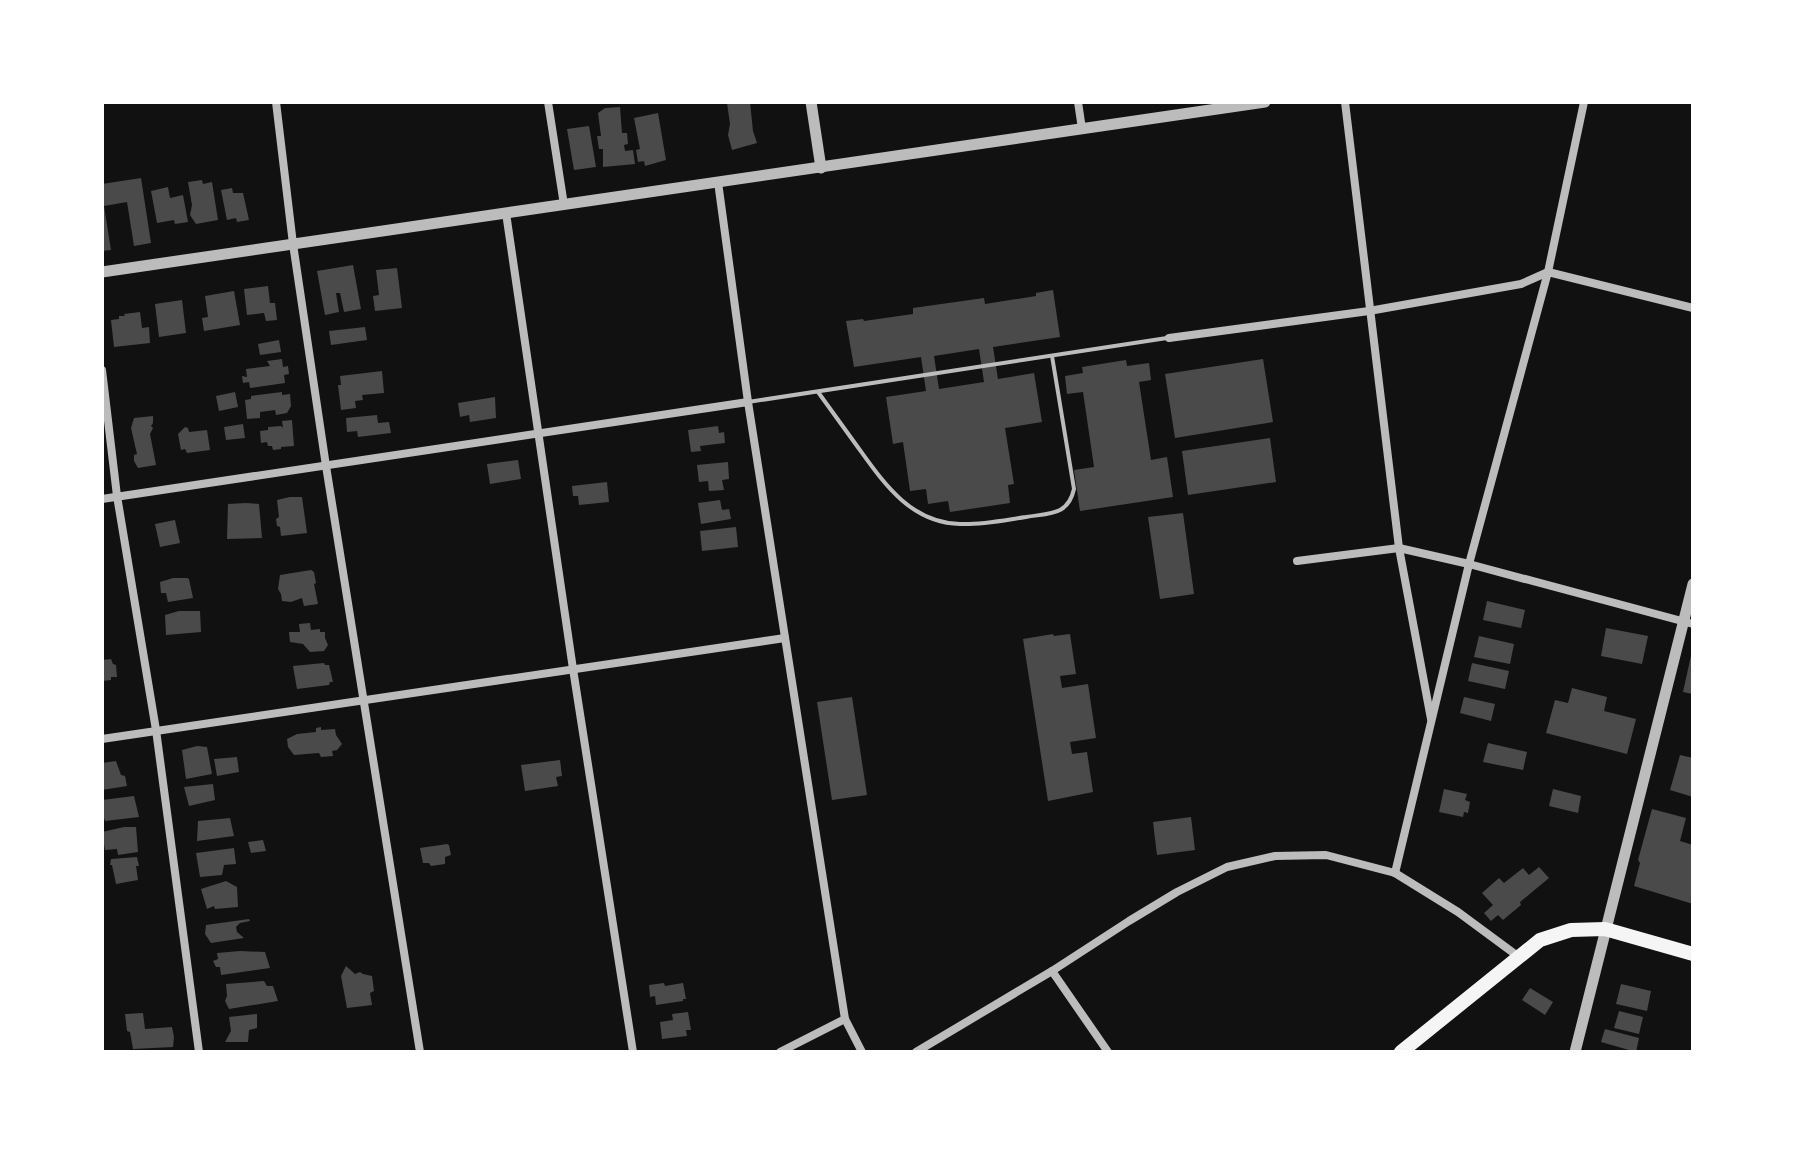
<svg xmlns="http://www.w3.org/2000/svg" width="1795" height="1154" font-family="Overpass,sans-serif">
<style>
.building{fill:#4a4a4a;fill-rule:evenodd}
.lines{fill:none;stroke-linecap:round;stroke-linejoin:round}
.service{stroke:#bcbcbc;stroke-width:4}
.minor{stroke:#bcbcbc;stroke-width:8}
.tertiary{stroke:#bcbcbc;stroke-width:11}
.primary{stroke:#f5f5f5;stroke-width:14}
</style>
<rect width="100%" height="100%" fill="#111"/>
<g class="building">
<polygon points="730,102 750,102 753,131 757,143 732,150 728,135 730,124 727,103"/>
<polygon points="620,107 622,133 627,133 628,144 624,145 625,151 633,150 635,164 603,167 603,149 599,149 597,136 601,136 598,113 605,108"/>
<polygon points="658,113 666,160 645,166 644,161 638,162 636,150 640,149 634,118"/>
<polygon points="589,126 596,167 574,170 567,129"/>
<polygon points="141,178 151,243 134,246 127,202 104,206 111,250 102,251 102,184"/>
<polygon points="202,180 203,184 212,182 218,220 196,224 190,215 192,205 188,182"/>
<polygon points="168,187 170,198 183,195 188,222 175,224 174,220 157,223 151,191"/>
<polygon points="232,188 233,193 243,193 249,220 237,222 236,218 227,220 221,190"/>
<polygon points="353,265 361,309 344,312 340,293 336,293 339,312 325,315 317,271"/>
<polygon points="397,268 402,308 375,311 373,296 379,295 376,270"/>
<polygon points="268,286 270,303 275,303 277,320 266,321 264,313 247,315 244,289"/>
<path d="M1053 290 1060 337 993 347 998 379 1034 373 1042 422 1005 428 1014 484 1008 485 1010 503 950 512 948 501 928 504 926 489 910 491 903 442 893 444 886 397 926 391 921 357 854 367 846 321 863 319 864 321 913 314V308L984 298 985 304 1036 296V293ZM979 349 984 382 939 389 934 356Z"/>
<polygon points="234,291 240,325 204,331 202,318 208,317 205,296"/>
<polygon points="182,300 186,333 159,337 155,304"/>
<polygon points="140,312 142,328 149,327 150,343 114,347 111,320 119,319 119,316 125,316 124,314"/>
<polygon points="365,327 367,340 331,345 329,331"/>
<polygon points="279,340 281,352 260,355 258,344"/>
<polygon points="282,359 283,367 288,366 289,374 284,375 285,383 250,388 249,382 243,383 242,376 247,377 246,369 270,366 267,361"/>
<polygon points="1263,359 1273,422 1175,438 1165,374"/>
<polygon points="1126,360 1127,366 1149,363 1151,380 1139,382 1151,460 1167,457 1173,497 1080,511 1074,470 1094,467 1083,392 1067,394 1065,376 1083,373 1082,367"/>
<polygon points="382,371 384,393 362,395 363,400 355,401 356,408 341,410 338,385 341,385 340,376"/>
<polygon points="235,392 238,407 219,411 216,396"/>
<polygon points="282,392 282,395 290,394 291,406 287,413 276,415 275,410 260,412 260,418 247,419 245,400 251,399 251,396"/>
<polygon points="495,397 496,418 470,422 469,415 460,417 458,403"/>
<polygon points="377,415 378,423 389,422 391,433 358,437 357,431 347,432 346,418"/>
<polygon points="153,416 153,423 151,426 153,428 150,434 156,465 138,468 134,461 134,455 137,454 131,428 134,418"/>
<polygon points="292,420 294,446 281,447 281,449 273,450 272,446 268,446 267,442 261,443 260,431 268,430 268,427 281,426 283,428 282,421"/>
<polygon points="243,424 245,438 226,440 224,427"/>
<polygon points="718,426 719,433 724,432 725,443 700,446 701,451 691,452 688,430"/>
<polygon points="185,427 188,428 189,432 207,430 210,450 187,453 185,449 181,450 178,434"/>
<polygon points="1270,438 1276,482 1188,495 1182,451"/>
<polygon points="518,460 521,479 490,484 487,464"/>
<polygon points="728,462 729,479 722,480 724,490 709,491 708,481 699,482 697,465"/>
<polygon points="607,482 609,502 579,505 578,496 573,496 572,486"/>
<polygon points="290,497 302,497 307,533 281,536 280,527 277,526 276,519 279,517 277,500"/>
<polygon points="720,500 722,510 729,509 731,519 701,524 698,503"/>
<polygon points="246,503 259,504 262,538 227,539 228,504"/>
<polygon points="1183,513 1194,594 1160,599 1148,517"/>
<polygon points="175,520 180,543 160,547 155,524"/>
<polygon points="736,527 738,547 702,551 700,531"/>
<polygon points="311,570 314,572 316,583 314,584 318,604 304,606 302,598 291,602 282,601 281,594 278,589 280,575"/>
<polygon points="173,578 187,578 189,579 193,598 168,602 166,593 161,593 160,582"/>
<polygon points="1487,601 1525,610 1521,628 1483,620"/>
<polygon points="179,611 200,611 201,632 166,635 165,615"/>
<polygon points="310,623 311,630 320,629 320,632 325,632 325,638 328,645 324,651 310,652 303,644 290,642 289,632 300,632 299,624"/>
<polygon points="1606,628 1648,636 1642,664 1601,656"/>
<polygon points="1053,634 1054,636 1070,634 1076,674 1060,676 1062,688 1088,684 1096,738 1070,742 1072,754 1087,752 1093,792 1048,801 1023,639"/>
<polygon points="1479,636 1514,644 1510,664 1474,657"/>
<polygon points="1692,651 1693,651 1693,694 1683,692"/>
<polygon points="111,659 113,664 116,665 117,677 111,677 111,680 102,681 102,660"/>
<polygon points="324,663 325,665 329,665 333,682 330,682 329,685 297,689 293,666"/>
<polygon points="1472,663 1509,671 1505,689 1468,681"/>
<polygon points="1572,688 1607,697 1604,711 1636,719 1627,754 1546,733 1555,700 1568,703"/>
<polygon points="852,697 867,795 832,800 817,702"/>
<polygon points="1464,697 1495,704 1491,721 1460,713"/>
<polygon points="321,727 321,730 335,729 336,735 342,744 337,750 332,751 333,756 321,757 319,753 294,755 288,747 287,739 297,734 316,732 316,728"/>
<polygon points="1488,743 1527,752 1523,770 1483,762"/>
<polygon points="197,746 207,747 212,774 186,779 182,750"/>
<polygon points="1680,755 1693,758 1693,797 1670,790"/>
<polygon points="237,757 239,772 217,776 214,759"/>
<polygon points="560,760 562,776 556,777 558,786 525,791 521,765"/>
<polygon points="116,761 121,775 125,776 127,786 102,790 102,763"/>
<polygon points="213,784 215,800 189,806 184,787"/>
<polygon points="1444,789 1467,794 1465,800 1470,802 1468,813 1464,812 1463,817 1439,812"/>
<polygon points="1553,789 1581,796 1578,813 1549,806"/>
<polygon points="134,796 139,817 105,821 102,812 102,800"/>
<polygon points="1652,809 1686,818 1680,841 1693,845 1693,904 1634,886 1640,863 1638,860"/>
<polygon points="1191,817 1195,850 1157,855 1153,822"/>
<polygon points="230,818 234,836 197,841 198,821"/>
<polygon points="124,827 136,827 138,852 118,855 117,849 105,850 102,832"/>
<polygon points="263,840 266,851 251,853 248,842"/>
<polygon points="447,844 449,845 451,855 445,857 445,864 431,866 429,863 423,863 420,848"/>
<polygon points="234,848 236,864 224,865 222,875 200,877 196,853"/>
<polygon points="137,857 139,866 136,866 138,880 116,884 112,865 110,865 111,859"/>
<polygon points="1539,867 1549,878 1520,902 1521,905 1503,920 1498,915 1491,921 1484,913 1493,905 1482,893 1499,878 1504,883 1523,868 1529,875"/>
<polygon points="226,881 237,887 238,907 215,909 214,906 207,909 201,889"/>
<polygon points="249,919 250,921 240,923 236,927 237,932 244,938 211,943 205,934 206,925"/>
<polygon points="240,951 265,952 270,968 221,975 220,967 216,967 213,961 218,959 217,953"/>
<polygon points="346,966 355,974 360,972 363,974 372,976 374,991 370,993 372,1005 347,1008 341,976"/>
<polygon points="264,981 267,986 273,986 278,1001 229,1009 225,1001 227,996 226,984"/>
<polygon points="664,983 665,986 683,983 686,999 683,999 683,1001 656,1005 655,996 650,997 649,985"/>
<polygon points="1621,984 1651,991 1647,1011 1616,1004"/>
<polygon points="1530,988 1553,1002 1545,1015 1522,1000"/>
<polygon points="1619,1011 1643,1017 1639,1034 1614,1028"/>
<polygon points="688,1012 691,1030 686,1030 687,1036 662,1039 660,1022 673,1020 672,1014"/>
<polygon points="143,1013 145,1029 172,1027 174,1037 173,1047 133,1049 130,1032 127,1031 125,1014"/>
<polygon points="257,1014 257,1028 249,1030 248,1042 225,1042 231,1031 229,1017"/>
<polygon points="1605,1029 1639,1038 1636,1052 1601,1042"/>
</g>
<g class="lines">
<g class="service">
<path d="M818 392C831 410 844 428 857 446 883 482 910 523 960 524 982 525 1005 520 1026 517 1049 513 1068 516 1074 489L1052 356"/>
<polyline points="748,402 1167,338"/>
</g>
<g class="minor">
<polyline points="276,102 293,244 326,466 420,1052"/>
<polyline points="548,102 564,205"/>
<polyline points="1078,102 1082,129"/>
<polyline points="1345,102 1399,548 1431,719"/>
<polyline points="718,182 748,402 845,1019 862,1052"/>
<polyline points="506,213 573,669 633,1052"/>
<polyline points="1169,338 1369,311 1521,284 1548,272 1693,308"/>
<polyline points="102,370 117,496 156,730 199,1052"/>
<polyline points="102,499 748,402"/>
<polyline points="1297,561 1399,548 1469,564 1693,624"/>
<polyline points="102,739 785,638"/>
<polyline points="1395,873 1469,564 1548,272 1584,102"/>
<polyline points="1052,971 1108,1052"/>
<polyline points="780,1052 845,1019"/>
<polyline points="916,1052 1052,971 1129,921 1177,892 1227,867 1275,856 1326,855 1395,873 1458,912 1519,957"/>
</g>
<g class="tertiary">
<polyline points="811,102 821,168"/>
<polyline points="102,272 1265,102"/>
<polyline points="1575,1052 1693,584"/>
</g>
<polyline class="primary" points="1401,1052 1540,940 1571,930 1605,929 1693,954"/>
</g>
<rect width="1795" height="1154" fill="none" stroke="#ffffff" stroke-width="208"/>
</svg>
